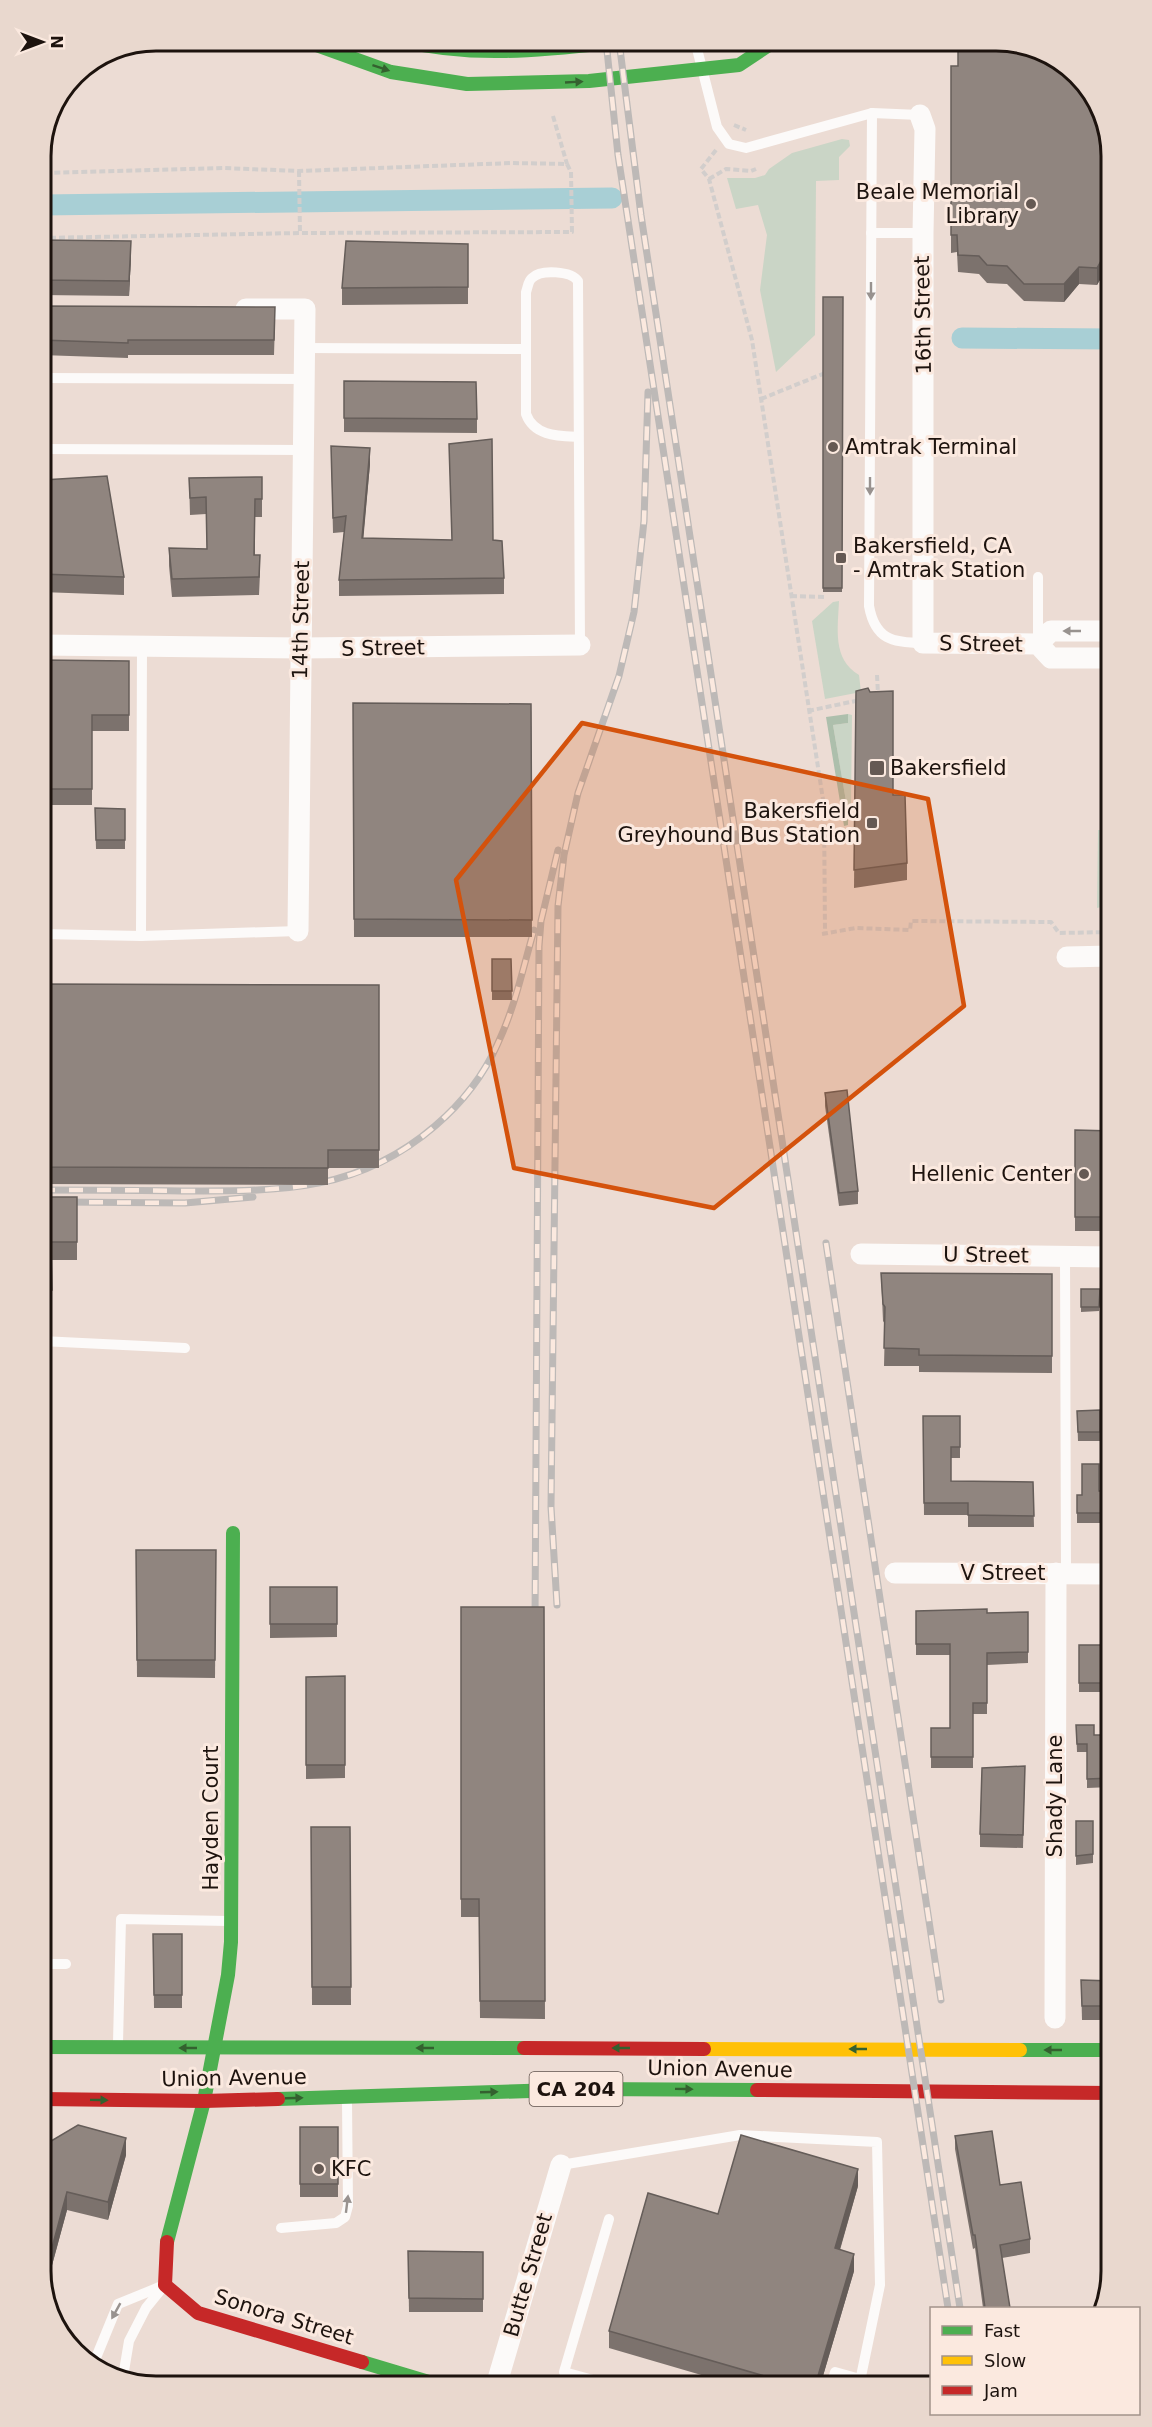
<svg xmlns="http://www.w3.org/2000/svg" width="1152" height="2427" font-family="'DejaVu Sans',sans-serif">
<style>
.green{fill:#cad5c6}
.forest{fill:#adbfac}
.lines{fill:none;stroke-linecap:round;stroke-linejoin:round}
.canal{stroke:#a8cfd5;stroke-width:21}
.path{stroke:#d2cecc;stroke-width:4;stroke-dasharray:6 3;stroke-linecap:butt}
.lane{stroke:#fcfaf9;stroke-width:10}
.street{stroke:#fcfaf9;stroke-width:21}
.fast{stroke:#4caf50;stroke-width:14}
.slow{stroke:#ffc107;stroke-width:14}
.jam{stroke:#c62828;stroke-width:14}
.rail-casing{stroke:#bdb9b7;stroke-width:7}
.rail{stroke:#fbe9df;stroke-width:4.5;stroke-dasharray:14;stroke-linecap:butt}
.wall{fill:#7c726d}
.shaded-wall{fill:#655d59}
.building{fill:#90857f;stroke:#655d59;stroke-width:1.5}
.oneway{fill:#34612f}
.oneway2{fill:#98928f}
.marked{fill:#d4520c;fill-opacity:0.2;stroke:#d4520c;stroke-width:4.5;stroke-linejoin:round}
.poi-dot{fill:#655953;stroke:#fbe9df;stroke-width:2}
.labels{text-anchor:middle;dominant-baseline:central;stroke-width:6;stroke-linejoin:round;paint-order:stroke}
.shield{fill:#fbe9df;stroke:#60534d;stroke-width:1.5}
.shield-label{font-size:20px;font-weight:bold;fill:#1d130e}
.poi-label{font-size:21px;fill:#1d130e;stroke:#fbe9df;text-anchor:start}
.street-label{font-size:21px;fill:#1d130e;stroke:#fbe9df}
.rim{fill:none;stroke:#1d130e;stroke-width:3}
</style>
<rect width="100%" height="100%" fill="#ecdcd4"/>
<g class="green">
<polygon points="842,139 849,140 850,146 839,157 839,180 816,181 815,335 776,372 760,290 767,235 758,205 736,209 727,178 755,178 765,175 769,169 792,153"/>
<path d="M839 601C838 628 832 659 859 675L861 692 825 699 812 621 833 602Z"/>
<polygon points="848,714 852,715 851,806 848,813 833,725 848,723"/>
<polygon points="1098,830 1103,830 1104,903 1101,907 1097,908"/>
</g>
<polygon class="forest" points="848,714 848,723 833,725 848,813 848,825 844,826 826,717"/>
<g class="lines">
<g class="canal">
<polyline points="41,205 612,198"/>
<polyline points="962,338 1111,339"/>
</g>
<g class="path">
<polyline points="553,116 567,164"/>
<polyline points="734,125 746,130"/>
<polyline points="716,150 701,169 709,179 752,340 824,806 825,933"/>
<polyline points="299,171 300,233"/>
<polyline points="709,179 726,169 751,171 756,169"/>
<polyline points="41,238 300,233 572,232 571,172 567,164 512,163 299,171 223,168 41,173"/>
<polyline points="761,399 825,373"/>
<polyline points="791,596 827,597"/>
<polyline points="877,675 878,694"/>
<polyline points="808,711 860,700"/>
<polyline points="822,934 856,928 910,930 911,921 1051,922 1059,933 1111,932"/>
</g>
<g class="lane">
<polyline points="695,41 717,127 729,144 746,148 872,113 920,115"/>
<path d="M872 113 869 606C875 639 892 643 923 643"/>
<polyline points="871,233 923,233"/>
<polyline points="304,348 526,349"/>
<polyline points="41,378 304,379"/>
<path d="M578 437C558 436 534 436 526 414V292C528 287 528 281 532 278 541 269 571 271 578 281L580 645"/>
<polyline points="41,449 303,450"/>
<polyline points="1038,577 1038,641"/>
<polyline points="41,934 141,936 298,931"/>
<polyline points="141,936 142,647"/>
<polyline points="1065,1256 1066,1574"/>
<polyline points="41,1341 185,1348"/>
<polyline points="41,1964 66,1964"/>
<polyline points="118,2043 121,1919 228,1921"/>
<polyline points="561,2165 740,2135 877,2142 880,2285 859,2386"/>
<polyline points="609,2219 564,2372 615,2386"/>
<polyline points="281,2228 336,2223 345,2217 348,2206 347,2101"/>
<polyline points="93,2365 118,2304 162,2286"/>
<polyline points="123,2377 129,2341 146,2308 163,2287"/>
<polyline points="831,2386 835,2372 860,2379"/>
</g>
<g class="street">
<polyline points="920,115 925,129 923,233 923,643 1038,644 1051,658 1111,658"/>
<polyline points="246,309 305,309 298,931"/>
<polyline points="1038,644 1051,631 1111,631"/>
<polyline points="41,645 301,648 580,645"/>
<polyline points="1067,957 1111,956"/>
<polyline points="861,1254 1111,1257"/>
<polyline points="895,1573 1111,1574"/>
<polyline points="1055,2018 1056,1573"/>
<polyline points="496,2386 561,2165"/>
</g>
<g class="fast">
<polyline points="305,41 391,72 467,84 589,81 739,65 772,43"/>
<path d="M403 41C477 59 551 49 626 41"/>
<polyline points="764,41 772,43 804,41"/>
<polyline points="41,2047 524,2048"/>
<polyline points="1020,2050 1111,2050"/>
<polyline points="278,2099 590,2089 757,2090"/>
<polyline points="167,2242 204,2101 228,1975 231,1942 233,1533"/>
<polyline points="362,2362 442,2386"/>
</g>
<polyline class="slow" points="704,2049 1020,2050"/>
<g class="jam">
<polyline points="524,2048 704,2049"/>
<polyline points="757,2090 1111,2093"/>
<polyline points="41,2099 204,2101 278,2099"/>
<polyline points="167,2242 165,2285 198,2313 362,2362"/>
</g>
<defs>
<g id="rail">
<polyline points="606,41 618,155 948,2308"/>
<polyline points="619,41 641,215 960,2308"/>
<path d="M41 1190C88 1190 135 1190 182 1191 280 1191 357 1193 435 1126 462 1103 484 1075 498 1043 515 1007 523 968 534 930"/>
<polyline points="61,1202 185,1203 253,1197"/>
<polyline points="826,1243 941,2000"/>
<polyline points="557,1605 551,1507 558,906 564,855 578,793 619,676 634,612 644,521 648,392"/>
<polyline points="535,1622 539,946 541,921 558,850"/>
</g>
</defs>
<use href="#rail" class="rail-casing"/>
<use href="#rail" class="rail"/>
</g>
<g class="wall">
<polygon points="981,45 1112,156 1112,278 1101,278 1097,285 1079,284 1064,302 1024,301 1007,284 987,283 979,274 958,272 957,252 951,253 951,66 958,66"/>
<polygon points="41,240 131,256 129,296 41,295"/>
<polygon points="468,244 468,304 342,305 342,288"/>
<polygon points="823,297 843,297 842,592 823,592"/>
<polygon points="41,306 275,322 274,355 128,355 128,358 41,355"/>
<polygon points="344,381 477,419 477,433 344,432"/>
<polygon points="449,444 493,540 504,578 504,594 339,596 339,580 344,532 333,533 331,446 370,464 363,538 452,540"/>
<polygon points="262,477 262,517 255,517 255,555 260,573 259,595 172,597 169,566 169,548 207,549 206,514 190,515 189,478"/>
<polygon points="41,524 124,577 124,595 41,592"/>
<polygon points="41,660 129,661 129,731 92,731 92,805 41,805"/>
<polygon points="856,691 893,795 907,863 907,880 854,888"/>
<polygon points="353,703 531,704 532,937 354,937"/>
<polygon points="95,808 125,809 125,849 96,849"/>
<polygon points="492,959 511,959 512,1000 492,1000"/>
<polygon points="41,984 379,985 379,1168 328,1168 328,1185 41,1184"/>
<polygon points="825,1093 858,1191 858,1204 839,1206 825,1106"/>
<polygon points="1075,1130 1112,1131 1112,1231 1075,1231"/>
<polygon points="41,1197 77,1197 77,1260 51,1260 52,1308 41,1308"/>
<polygon points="881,1273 1052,1274 1052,1373 919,1372 919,1366 884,1366 885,1324 883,1321"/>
<polygon points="1081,1289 1100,1289 1099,1311 1081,1312"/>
<rect x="1108" y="1329" width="4" height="39"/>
<rect x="41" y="1331" width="10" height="107"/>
<polygon points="1100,1410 1100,1441 1078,1441 1077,1411"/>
<polygon points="923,1416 960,1416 960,1458 951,1458 951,1481 1033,1482 1034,1527 968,1527 968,1515 924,1515"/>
<polygon points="1099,1491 1112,1491 1112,1523 1077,1523 1077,1495 1082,1495"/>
<polygon points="136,1550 216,1550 215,1678 137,1677"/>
<polygon points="270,1587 337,1587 337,1637 270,1638"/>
<polygon points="461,1607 544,1607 545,2019 480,2018 479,1917 461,1917"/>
<polygon points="916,1611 987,1613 1028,1612 1028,1663 987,1665 987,1714 973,1714 973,1768 931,1768 931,1728 950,1728 950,1655 916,1655"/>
<polygon points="1079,1645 1112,1645 1112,1688 1105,1688 1105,1692 1079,1692"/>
<polygon points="345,1676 345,1778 306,1779 306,1677"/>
<polygon points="1076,1725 1094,1735 1104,1737 1112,1737 1112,1787 1087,1788 1087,1752 1077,1752"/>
<polygon points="1025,1766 1023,1848 980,1847 980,1834"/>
<polygon points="1076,1821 1093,1821 1093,1863 1076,1865"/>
<polygon points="311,1827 350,1827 351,2005 312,2005"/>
<polygon points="153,1934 182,1934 182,2008 154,2008"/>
<polygon points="1081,1980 1112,1981 1112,2020 1082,2020"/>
<rect x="300" y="2127" width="38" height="70"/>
<polygon points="955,2136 1000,2185 1030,2239 1030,2253 1002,2258 1010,2308 983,2308 975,2248 973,2249 955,2149"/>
<polygon points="41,2147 126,2155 108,2220 67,2210 45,2291 40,2271"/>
<polygon points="858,2186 840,2250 854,2271 820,2386 739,2386 609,2348 609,2331"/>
<polygon points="408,2251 483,2252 483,2312 409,2312"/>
</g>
<g class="shaded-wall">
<polygon points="131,241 131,256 129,296 129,281"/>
<polygon points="1101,261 1101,278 1097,285 1097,268"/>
<polygon points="1079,267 1079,284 1064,302 1064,284"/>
<polygon points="370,448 370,464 362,554 362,538"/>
<polygon points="126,2138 126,2155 108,2220 108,2202"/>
<polygon points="858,2169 858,2186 835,2266 835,2248"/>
<polygon points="67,2192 67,2210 45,2291 43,2281"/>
<polygon points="854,2254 854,2271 820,2386 815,2386"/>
</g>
<g class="building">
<polygon points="981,41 1004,41 1066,64 1103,112 1112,156 1112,261 1101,261 1097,268 1079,267 1064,284 1024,284 1007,266 987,265 979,256 958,255 957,235 951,235 951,66 958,66 958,46 981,45"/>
<polygon points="41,240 131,241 129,281 41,280"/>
<polygon points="346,241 468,244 468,287 342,288"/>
<polygon points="823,297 843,297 842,588 823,588"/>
<polygon points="41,306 275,307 274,340 128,340 128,343 41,340"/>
<polygon points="344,381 476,382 477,419 344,418"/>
<polygon points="492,439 493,540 502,541 504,578 339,580 346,516 333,518 331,446 370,448 362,538 452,540 449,444"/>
<polygon points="107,476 124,577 41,574 41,524 43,480"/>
<polygon points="262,477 262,499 255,499 254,555 260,555 259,577 172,579 169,548 207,549 206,497 190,498 189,478"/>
<polygon points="41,660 129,661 129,715 92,715 92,789 41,789"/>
<polygon points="868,688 870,692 893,691 893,795 905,795 907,863 854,870 856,691"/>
<polygon points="353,703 531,704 532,920 354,919"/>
<polygon points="95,808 125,809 125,840 96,840"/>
<rect x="1111" y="809" width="1" height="73"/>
<polygon points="492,959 511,959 512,991 492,991"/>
<polygon points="41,984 379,985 379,1150 328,1150 328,1168 41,1167"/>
<polygon points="847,1090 858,1191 839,1193 825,1093"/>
<polygon points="1075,1130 1112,1131 1112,1217 1075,1217"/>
<polygon points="41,1197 77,1197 77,1242 51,1242 52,1290 41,1290"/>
<polygon points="881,1273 1052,1274 1052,1356 919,1355 919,1349 884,1348 885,1307 883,1304"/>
<polygon points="1081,1289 1100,1289 1099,1307 1081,1307"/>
<rect x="1108" y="1329" width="4" height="30"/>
<rect x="41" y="1331" width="10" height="89"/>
<polygon points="1100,1410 1100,1432 1078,1432 1077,1411"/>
<polygon points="923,1416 960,1416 960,1447 951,1447 951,1481 1033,1482 1034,1516 968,1515 968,1503 924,1503"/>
<polygon points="1082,1464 1099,1464 1099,1491 1112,1491 1112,1513 1077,1513 1077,1495 1082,1495"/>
<polygon points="136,1550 216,1550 215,1660 137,1660"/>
<rect x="270" y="1587" width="67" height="37"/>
<polygon points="461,1607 544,1607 545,2001 480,2001 479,1899 461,1899"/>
<polygon points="987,1609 987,1613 1028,1612 1028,1652 987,1653 987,1703 973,1703 973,1757 931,1757 931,1728 950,1728 950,1644 916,1644 916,1611"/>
<polygon points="1079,1645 1112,1645 1112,1679 1105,1679 1105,1683 1079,1683"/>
<polygon points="345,1676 345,1765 306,1765 306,1677"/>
<polygon points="1076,1725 1094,1725 1094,1735 1104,1735 1104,1737 1112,1737 1112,1778 1087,1779 1087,1744 1077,1744"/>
<polygon points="1025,1766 1023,1835 980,1834 982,1768"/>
<polygon points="1076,1821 1093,1821 1093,1854 1076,1856"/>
<polygon points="311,1827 350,1827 351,1987 312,1987"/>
<polygon points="153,1934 182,1934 182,1995 154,1995"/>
<polygon points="1081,1980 1112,1981 1112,2006 1082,2006"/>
<polygon points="78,2125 126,2138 108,2202 67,2192 43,2281 40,2271 41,2147"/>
<rect x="300" y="2127" width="38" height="57"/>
<polygon points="992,2131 1000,2185 1021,2182 1030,2239 1000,2245 1010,2308 985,2308 975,2235 973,2235 955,2136"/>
<polygon points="741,2135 858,2169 835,2248 854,2254 815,2386 799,2386 609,2331 648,2193 718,2214"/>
<polygon points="408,2251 483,2252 483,2299 409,2298"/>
</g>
<defs><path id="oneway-solid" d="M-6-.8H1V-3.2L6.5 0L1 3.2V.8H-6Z" transform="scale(1.5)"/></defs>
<g class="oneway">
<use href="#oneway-solid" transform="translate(381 68) rotate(18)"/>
<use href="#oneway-solid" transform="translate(574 82) rotate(-3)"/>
<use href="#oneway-solid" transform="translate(188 2048) rotate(180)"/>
<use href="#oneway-solid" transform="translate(425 2048) rotate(-180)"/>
<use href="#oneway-solid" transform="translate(621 2048) rotate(-180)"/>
<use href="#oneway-solid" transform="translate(858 2049) rotate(-180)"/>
<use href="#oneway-solid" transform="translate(1053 2050) rotate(-180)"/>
<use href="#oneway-solid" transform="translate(684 2089) rotate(1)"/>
<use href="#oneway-solid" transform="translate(489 2092) rotate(-2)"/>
<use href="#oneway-solid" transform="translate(294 2098) rotate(-2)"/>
<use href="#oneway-solid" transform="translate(99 2100) rotate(1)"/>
</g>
<g class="oneway2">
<use href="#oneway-solid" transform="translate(871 291) rotate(90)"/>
<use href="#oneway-solid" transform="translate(870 486) rotate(90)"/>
<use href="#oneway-solid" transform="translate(1072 631) rotate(180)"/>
<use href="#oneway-solid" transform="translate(347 2204) rotate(-83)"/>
<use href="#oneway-solid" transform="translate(116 2311) rotate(119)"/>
</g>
<path class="marked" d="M582 723 928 799 964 1006 714 1208 514 1168 456 880Z"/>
<g class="poi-dot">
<circle cx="1031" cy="204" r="6"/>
<circle cx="833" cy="447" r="6"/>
<rect x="835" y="552" width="12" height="12" rx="3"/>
<rect x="869" y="760" width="16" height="16" rx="3"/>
<rect x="866" y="817" width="12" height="12" rx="3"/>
<circle cx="1084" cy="1174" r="6"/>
<circle cx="319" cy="2169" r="6"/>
</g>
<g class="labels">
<rect class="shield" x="529.5" y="2072" width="93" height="34" rx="4.5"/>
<g class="shield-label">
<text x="576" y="2089">CA 204</text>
</g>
<g class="poi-label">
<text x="1019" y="192" text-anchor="end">Beale Memorial<tspan x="1019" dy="24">Library</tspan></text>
<text x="845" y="447">Amtrak Terminal</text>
<text x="853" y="546">Bakersfield, CA<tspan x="853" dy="24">- Amtrak Station</tspan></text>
<text x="890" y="768">Bakersfield</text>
<text x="860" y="811" text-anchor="end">Bakersfield<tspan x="860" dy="24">Greyhound Bus Station</tspan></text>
<text x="1072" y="1174" text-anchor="end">Hellenic Center</text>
<text x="331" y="2169">KFC</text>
</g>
<g class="street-label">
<text transform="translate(923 315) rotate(-91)">16th Street</text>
<text transform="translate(301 620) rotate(-89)">14th Street</text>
<text transform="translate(981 644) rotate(1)">S Street</text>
<text transform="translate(383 648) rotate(-1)">S Street</text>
<text transform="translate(986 1255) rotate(1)">U Street</text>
<text x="1003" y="1573">V Street</text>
<text transform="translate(1055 1796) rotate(-90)">Shady Lane</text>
<text transform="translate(211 1818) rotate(-90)">Hayden Court</text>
<text transform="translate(720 2069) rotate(1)">Union Avenue</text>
<text transform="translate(234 2078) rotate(-1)">Union Avenue</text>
<text transform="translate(528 2275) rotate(-74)">Butte Street</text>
<text transform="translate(284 2317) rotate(17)">Sonora Street</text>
</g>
</g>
<path d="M0 0H1152V2427H0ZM156 51H996A105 105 0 0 1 1101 156V2271A105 105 0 0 1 996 2376H156A105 105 0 0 1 51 2271V156A105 105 0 0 1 156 51Z" fill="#e9d8ce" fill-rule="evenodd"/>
<path class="rim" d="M156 51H996A105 105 0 0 1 1101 156V2271A105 105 0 0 1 996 2376H156A105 105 0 0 1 51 2271V156A105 105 0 0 1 156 51Z"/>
<rect x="930" y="2307" width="210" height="108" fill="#fbe9df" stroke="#a2938b" stroke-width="1.5"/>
<rect x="942" y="2326" width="30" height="9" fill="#4caf50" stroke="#a2938b" stroke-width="1.5"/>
<text x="984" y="2337" font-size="18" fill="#1d130e">Fast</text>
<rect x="942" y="2356" width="30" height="9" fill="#ffc107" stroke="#a2938b" stroke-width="1.5"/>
<text x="984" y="2367" font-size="18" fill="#1d130e">Slow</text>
<rect x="942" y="2386" width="30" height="9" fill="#c62828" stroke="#a2938b" stroke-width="1.5"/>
<text x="984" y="2397" font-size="18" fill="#1d130e">Jam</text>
<g transform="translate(42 42) rotate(90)" stroke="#fbe9df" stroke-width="4.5" paint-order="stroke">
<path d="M0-4.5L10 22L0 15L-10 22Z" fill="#1d130e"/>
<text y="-9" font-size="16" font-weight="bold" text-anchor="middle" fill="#1d130e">N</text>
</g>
</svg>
